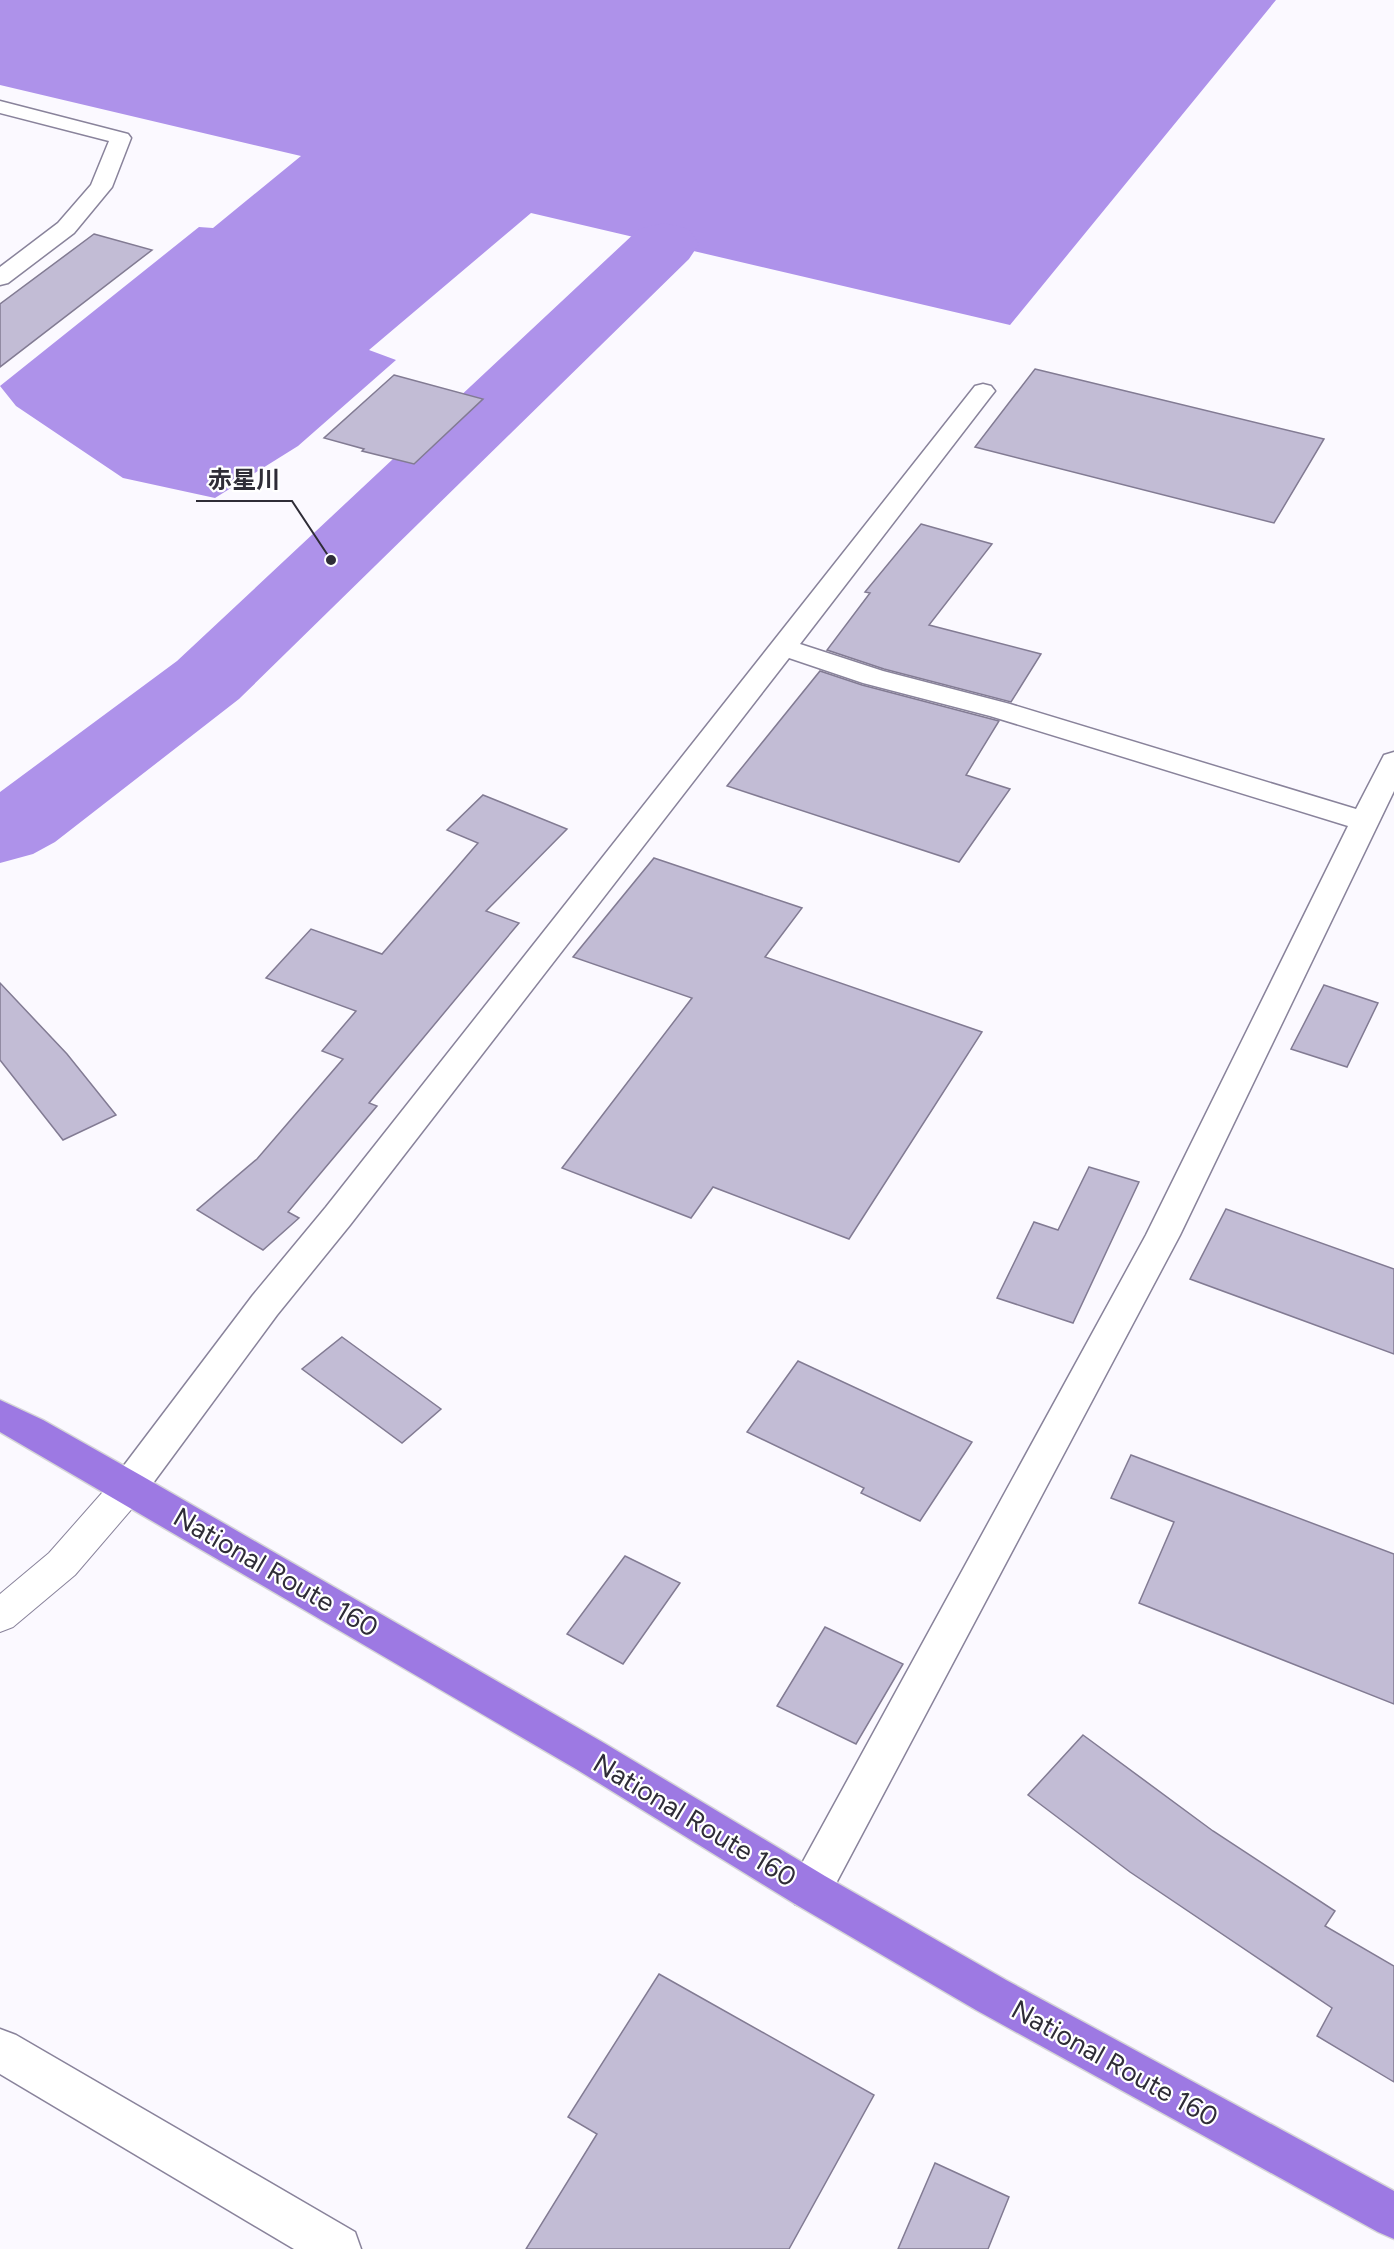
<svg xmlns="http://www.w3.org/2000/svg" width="1394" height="2249" font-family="Figtree,'Noto Sans JP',sans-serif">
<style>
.water{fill:#ae92ea}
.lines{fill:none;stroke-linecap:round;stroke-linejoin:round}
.river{fill:#ae92ea;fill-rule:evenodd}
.building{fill:#c2bcd5;stroke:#827b93;stroke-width:1.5}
.lane-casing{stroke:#89839b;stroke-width:2}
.street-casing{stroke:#89839b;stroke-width:3}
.highway-casing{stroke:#d5d5d7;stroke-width:3}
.lane{fill:#fff;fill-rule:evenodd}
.street{fill:#fff;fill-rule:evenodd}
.highway{fill:#9d79e3;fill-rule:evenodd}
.labels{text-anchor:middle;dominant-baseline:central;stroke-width:4.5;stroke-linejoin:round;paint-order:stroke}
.near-street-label{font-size:27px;fill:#2f2d37;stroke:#fff}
.leader{fill:none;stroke:#2f2d37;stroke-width:2}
.callout-dot{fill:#2f2d37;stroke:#fff;stroke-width:2}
.callout-label{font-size:24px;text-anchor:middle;font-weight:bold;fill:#2f2d37;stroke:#fff;stroke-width:4.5;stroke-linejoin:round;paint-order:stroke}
</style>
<rect width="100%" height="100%" fill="#fbf9ff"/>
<polygon class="water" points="0,0 1276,0 1010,325 531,213 369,350 396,360 298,446 215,498 123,478 16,406 0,386 199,227 213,228 301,156 0,85"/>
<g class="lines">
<polygon class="river" points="664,223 689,229 699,244 689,259 239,699 55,842 33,854 0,863 0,792 177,661 639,229"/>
</g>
<g class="building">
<polygon points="94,234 152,250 0,367 0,304"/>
<polygon points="1035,369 1324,439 1274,523 975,447"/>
<polygon points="394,375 483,399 414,464 362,451 364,449 324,438"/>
<polygon points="921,524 992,544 929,625 1041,654 1011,702 884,669 827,650 870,593 865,592"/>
<polygon points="820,671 862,685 999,721 966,775 1010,789 959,862 727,786"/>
<polygon points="483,795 567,829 486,911 519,923 369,1103 377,1106 288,1212 299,1218 263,1250 197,1210 257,1159 343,1059 322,1051 356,1011 266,978 311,929 382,954 478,843 447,830"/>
<polygon points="654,858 802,908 765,957 982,1032 849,1239 713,1187 691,1218 562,1168 692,998 573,957"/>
<polygon points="0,983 67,1054 116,1115 63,1140 0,1060"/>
<polygon points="1324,985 1378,1003 1347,1067 1291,1049"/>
<polygon points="1089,1167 1139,1182 1073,1323 997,1298 1034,1222 1058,1230"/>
<polygon points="1226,1209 1394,1269 1394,1354 1190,1279"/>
<polygon points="342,1337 441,1409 402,1443 302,1369"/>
<polygon points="798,1361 972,1442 920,1521 861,1493 864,1488 747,1432"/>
<polygon points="1131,1455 1394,1554 1394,1704 1139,1603 1174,1522 1111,1498"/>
<polygon points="625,1556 680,1583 623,1664 567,1634"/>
<polygon points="825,1627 903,1664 856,1744 777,1706"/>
<polygon points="1083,1735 1213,1831 1335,1911 1325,1926 1394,1966 1394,2082 1317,2036 1332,2008 1130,1872 1028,1795"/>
<polygon points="659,1974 874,2095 789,2249 526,2249 597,2134 568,2117"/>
<polygon points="935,2163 1009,2197 988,2249 898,2249"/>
</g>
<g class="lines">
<defs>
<polygon id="lane" points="129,1472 142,1477 147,1487 142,1497 75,1575 13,1627 0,1632 0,1594 49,1553 116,1477"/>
<g id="street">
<polygon points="0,101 128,134 131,138 112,187 74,233 8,283 0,285 0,267 58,223 91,185 109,141 0,113"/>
<polygon points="983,384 991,386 995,391 991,396 800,644 883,671 1010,704 1356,809 1384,755 1394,752 1394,791 1180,1235 825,1904 810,1910 795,1904 789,1890 795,1876 1146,1235 1348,826 990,716 863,683 789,658 350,1225 277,1315 142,1498 129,1502 116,1498 110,1487 116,1476 253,1295 326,1207 975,386"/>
<polygon points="0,2029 16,2035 355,2232 361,2249 294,2249 0,2074"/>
</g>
<polygon id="highway" points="0,1400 43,1420 142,1476 604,1743 825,1876 1006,1980 1394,2191 1394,2239 1378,2232 976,2010 795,1904 576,1769 0,1432"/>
</defs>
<use href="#lane" class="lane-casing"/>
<use href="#street" class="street-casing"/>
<use href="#highway" class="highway-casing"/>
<use href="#lane" class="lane"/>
<use href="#street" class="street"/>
<use href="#highway" class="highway"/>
</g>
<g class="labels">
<g class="near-street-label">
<text transform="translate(276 1572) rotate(30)">National Route 160</text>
<text transform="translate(695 1820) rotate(31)">National Route 160</text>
<text transform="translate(1115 2063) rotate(29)">National Route 160</text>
</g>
</g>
<path class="leader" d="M331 560L292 501H196"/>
<circle class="callout-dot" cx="331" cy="560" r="6"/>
<g class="callout-label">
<text x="244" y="488">赤星川</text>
</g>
</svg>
